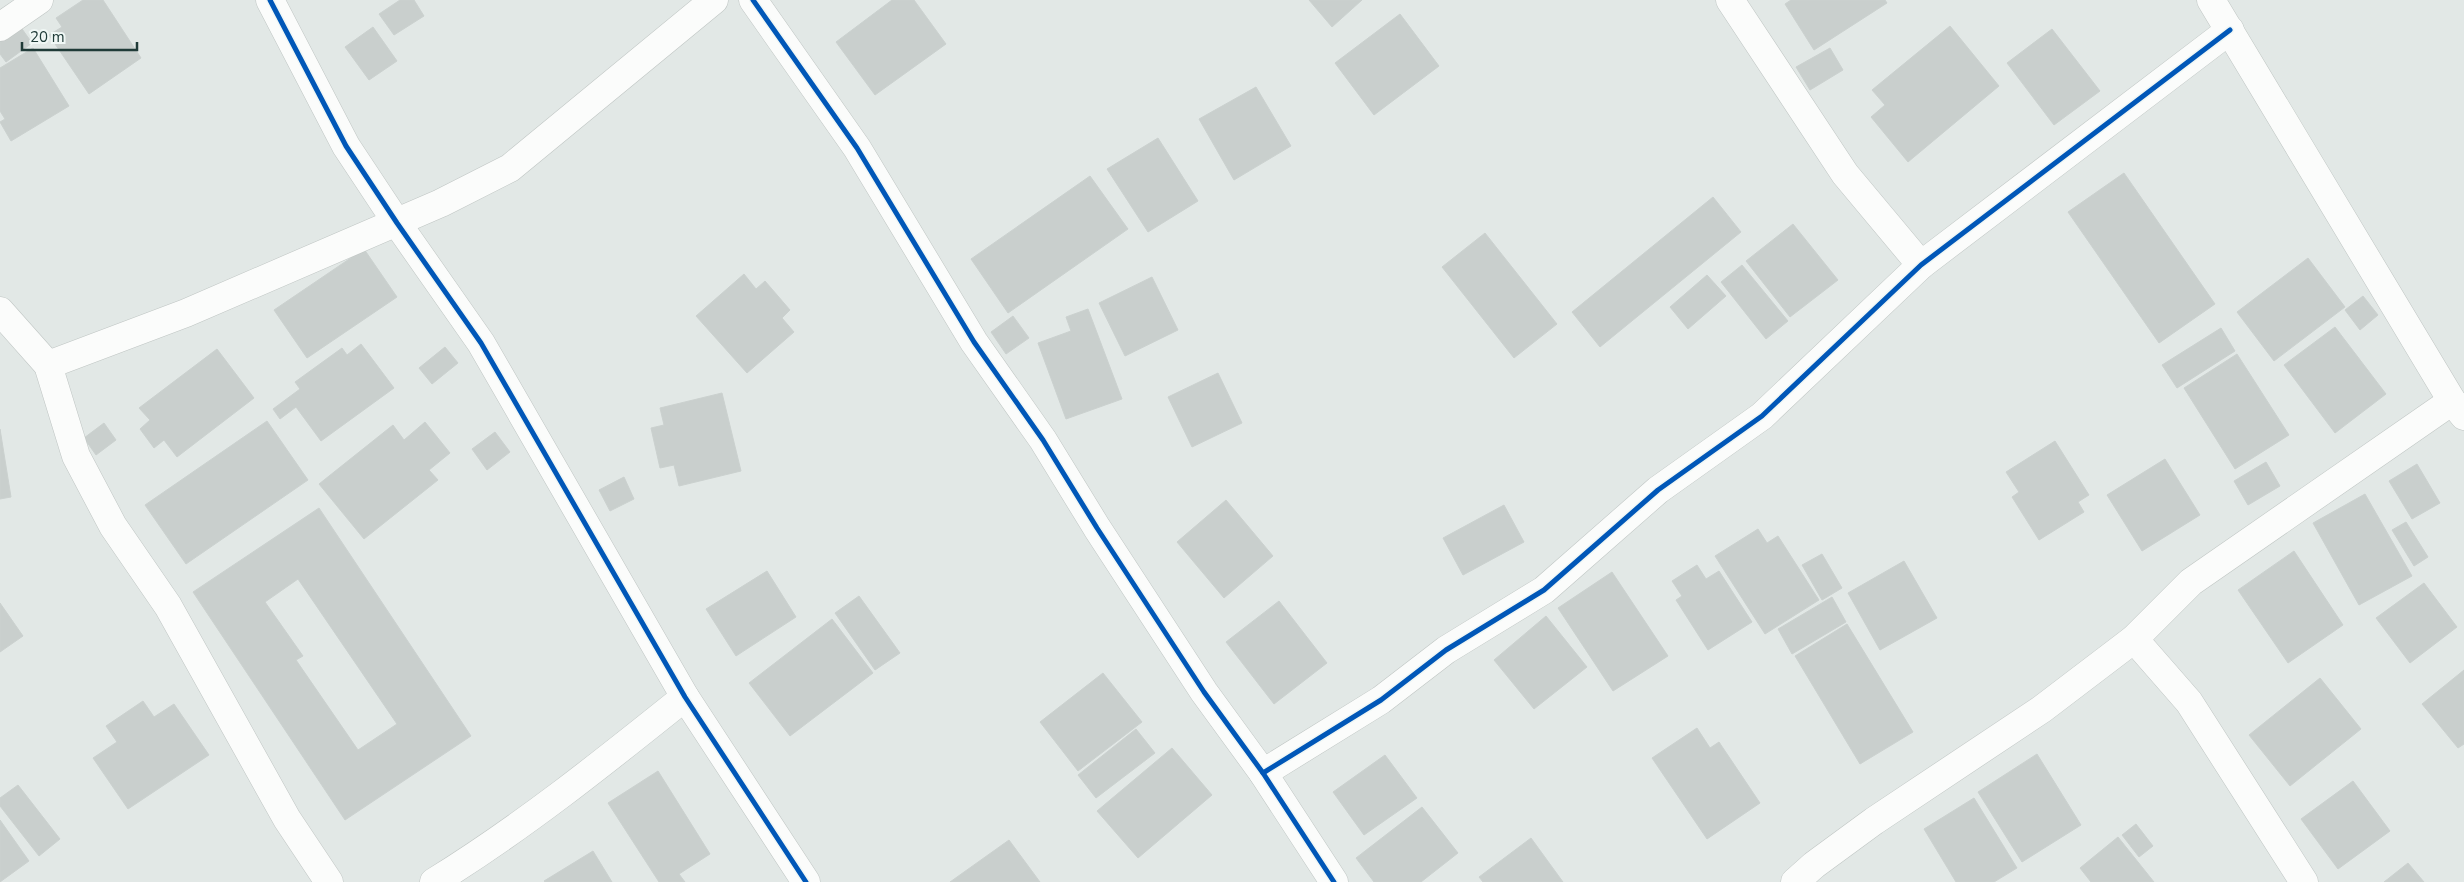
<svg xmlns="http://www.w3.org/2000/svg" width="2464" height="882" font-family="'Nunito Sans',sans-serif">
<style>
.building{fill:#c9cfcd;stroke:#cbd1cf;fill-rule:evenodd}
.lines{fill:none;stroke-linecap:round;stroke-linejoin:round}
.minor-casing{stroke:#bfc5c3;stroke-width:29}
.minor{stroke:#fbfcfb;stroke-width:28}
.cycleway-casing{stroke:#f0f7f5;stroke-width:8}
.cycleway{stroke:#0057b8;stroke-width:5}
</style>
<rect width="100%" height="100%" fill="#e2e8e6"/>
<g class="building">
<polygon points="83,0 103,0 141,58 89,94 49,35 62,27 56,18"/>
<polygon points="400,0 414,0 424,16 394,35 379,14"/>
<polygon points="892,0 914,0 946,44 875,95 836,42"/>
<polygon points="1309,0 1362,0 1332,27"/>
<polygon points="1791,0 1885,0 1887,3 1814,50 1785,4"/>
<polygon points="1400,14 1439,66 1374,115 1335,63"/>
<polygon points="20,26 32,43 6,62 0,54 0,40"/>
<polygon points="1950,26 1999,86 1908,162 1871,117 1885,105 1872,90"/>
<polygon points="373,27 397,61 369,80 345,47"/>
<polygon points="2052,29 2100,91 2054,125 2007,63"/>
<polygon points="33,48 69,106 11,141 0,122 5,119 0,111 0,68"/>
<polygon points="1830,48 1843,70 1810,90 1796,67"/>
<polygon points="1256,87 1291,146 1234,180 1199,119"/>
<polygon points="1158,138 1198,201 1148,232 1107,169"/>
<polygon points="2124,173 2215,304 2159,343 2068,212"/>
<polygon points="1090,176 1128,229 1008,313 971,259"/>
<polygon points="1713,197 1741,232 1600,347 1572,312"/>
<polygon points="1793,224 1838,280 1790,317 1746,261"/>
<polygon points="1485,233 1557,324 1514,358 1442,267"/>
<polygon points="364,249 397,297 307,358 274,310"/>
<polygon points="2308,258 2345,307 2274,361 2237,312"/>
<polygon points="1742,265 1788,321 1766,339 1721,282"/>
<polygon points="744,274 756,289 765,281 790,310 782,318 794,332 747,373 696,316"/>
<polygon points="1707,275 1726,296 1688,329 1670,307"/>
<polygon points="1152,277 1178,330 1125,356 1099,303"/>
<polygon points="2363,296 2378,315 2360,330 2345,310"/>
<polygon points="1088,309 1122,399 1066,419 1038,343 1071,331 1066,317"/>
<polygon points="1013,316 1029,338 1006,354 991,332"/>
<polygon points="2335,327 2386,394 2335,433 2284,365"/>
<polygon points="2221,328 2235,351 2177,388 2162,365"/>
<polygon points="361,344 394,388 321,441 296,407 280,419 273,409 300,389 295,382 342,348 347,355"/>
<polygon points="445,347 458,363 432,384 419,368"/>
<polygon points="217,349 254,398 177,457 164,440 154,448 140,429 150,420 139,408"/>
<polygon points="2237,354 2289,435 2235,469 2184,388"/>
<polygon points="1218,373 1242,423 1192,447 1168,397"/>
<polygon points="722,393 741,471 679,486 674,465 660,468 651,428 664,425 660,408"/>
<polygon points="267,421 308,480 186,564 145,505"/>
<polygon points="425,422 450,453 429,470 438,480 364,539 319,484 393,425 404,440"/>
<polygon points="104,423 116,440 96,455 84,438"/>
<polygon points="0,429 11,497 0,499"/>
<polygon points="495,432 510,452 487,470 472,449"/>
<polygon points="2055,441 2089,495 2078,502 2084,512 2039,540 2012,497 2019,492 2006,472"/>
<polygon points="2165,459 2200,515 2142,551 2107,495"/>
<polygon points="2266,462 2280,486 2248,505 2234,481"/>
<polygon points="2417,464 2440,503 2412,519 2389,481"/>
<polygon points="624,477 634,499 610,511 599,490"/>
<polygon points="2365,494 2412,576 2359,605 2313,523"/>
<polygon points="1226,500 1273,556 1224,598 1177,542"/>
<polygon points="1504,505 1524,542 1463,575 1443,538"/>
<path d="M319 508 471 736 345 820 193 592ZM298 579 397 724 358 750 296 660 303 656 265 602Z"/>
<polygon points="2406,522 2428,557 2414,566 2392,530"/>
<polygon points="1758,529 1767,543 1778,536 1819,600 1765,634 1715,556"/>
<polygon points="2294,551 2343,625 2288,663 2238,590"/>
<polygon points="1822,554 1842,588 1822,600 1802,565"/>
<polygon points="1904,561 1937,618 1880,650 1848,593"/>
<polygon points="1697,565 1706,579 1719,571 1752,622 1708,650 1676,600 1682,596 1672,581"/>
<polygon points="767,571 796,617 736,656 706,609"/>
<polygon points="1612,572 1668,656 1613,691 1558,608"/>
<polygon points="2424,583 2457,627 2410,663 2376,618"/>
<polygon points="859,596 900,653 875,670 835,613"/>
<polygon points="1832,597 1846,622 1792,654 1778,629"/>
<polygon points="1279,601 1327,663 1274,704 1226,642"/>
<polygon points="0,603 23,636 0,652"/>
<polygon points="1546,616 1587,667 1534,709 1494,660"/>
<polygon points="832,619 873,673 790,736 749,683"/>
<polygon points="1847,624 1913,732 1860,764 1795,656"/>
<polygon points="2464,670 2464,744 2458,748 2422,704"/>
<polygon points="1103,673 1142,722 1078,771 1040,722"/>
<polygon points="2320,678 2361,729 2290,786 2249,735"/>
<polygon points="143,701 154,717 174,704 209,755 128,809 93,758 117,742 106,726"/>
<polygon points="1697,728 1710,748 1719,742 1760,803 1707,839 1652,758"/>
<polygon points="1136,729 1155,753 1096,798 1078,775"/>
<polygon points="1172,748 1212,795 1138,858 1097,811"/>
<polygon points="2037,754 2081,825 2022,862 1978,792"/>
<polygon points="1385,755 1417,798 1364,835 1333,792"/>
<polygon points="658,771 710,854 679,874 685,882 659,882 608,803"/>
<polygon points="2353,781 2390,831 2338,869 2301,819"/>
<polygon points="18,785 60,839 39,856 0,806 0,798"/>
<polygon points="1974,798 2017,868 1994,882 1956,882 1924,829"/>
<polygon points="1422,807 1458,853 1421,882 1374,882 1356,858"/>
<polygon points="0,820 29,861 0,882"/>
<polygon points="2136,824 2153,846 2139,857 2122,835"/>
<polygon points="2118,837 2154,882 2091,882 2080,868"/>
<polygon points="1531,838 1563,882 1483,882 1479,877"/>
<polygon points="1009,840 1040,882 950,882"/>
<polygon points="593,851 612,882 545,882 544,881"/>
<polygon points="2408,863 2424,882 2384,882"/>
</g>
<g class="lines">
<defs>
<g id="minor">
<polyline points="270,0 346,146 397,223 481,343 685,697 806,882"/>
<polyline points="753,0 857,148 974,342 1043,440 1097,528 1204,692 1263,773 1334,882"/>
<polyline points="1730,0 1845,174 1921,265"/>
<polyline points="2211,0 2452,401 2464,416"/>
<polyline points="0,27 39,0"/>
<polyline points="0,311 48,365 76,456 113,526 168,606 287,819 329,882"/>
<polyline points="48,365 186,313 441,203 510,168 714,0"/>
<polyline points="2134,639 2189,702 2304,882"/>
<polyline points="1263,773 1381,700 1446,650 1544,590 1658,490 1762,416 1921,265 2230,30"/>
<path d="M434 882C523 827 604 762 685 697"/>
<polyline points="1795,882 1814,865 1874,821 2042,709 2134,639 2191,582 2452,401"/>
</g>
</defs>
<use href="#minor" class="minor-casing"/>
<use href="#minor" class="minor"/>
<defs>
<g id="cycleway">
<polyline points="270,0 346,146 397,223 481,343 685,697 806,882"/>
<polyline points="753,0 857,148 974,342 1043,440 1097,528 1204,692 1263,773 1334,882"/>
<polyline points="1263,773 1381,700 1446,650 1544,590 1658,490 1762,416 1921,265 2230,30"/>
</g>
</defs>
<use href="#cycleway" class="cycleway-casing"/>
<use href="#cycleway" class="cycleway"/>
</g>
<path d="M22 42v8h115v-8" fill="none" stroke="#203b38" stroke-width="2.5"/>
<text x="30" y="42" font-size="15" fill="#203b38" stroke="#f0f7f5" stroke-width="4" paint-order="stroke">20 m</text>
</svg>
